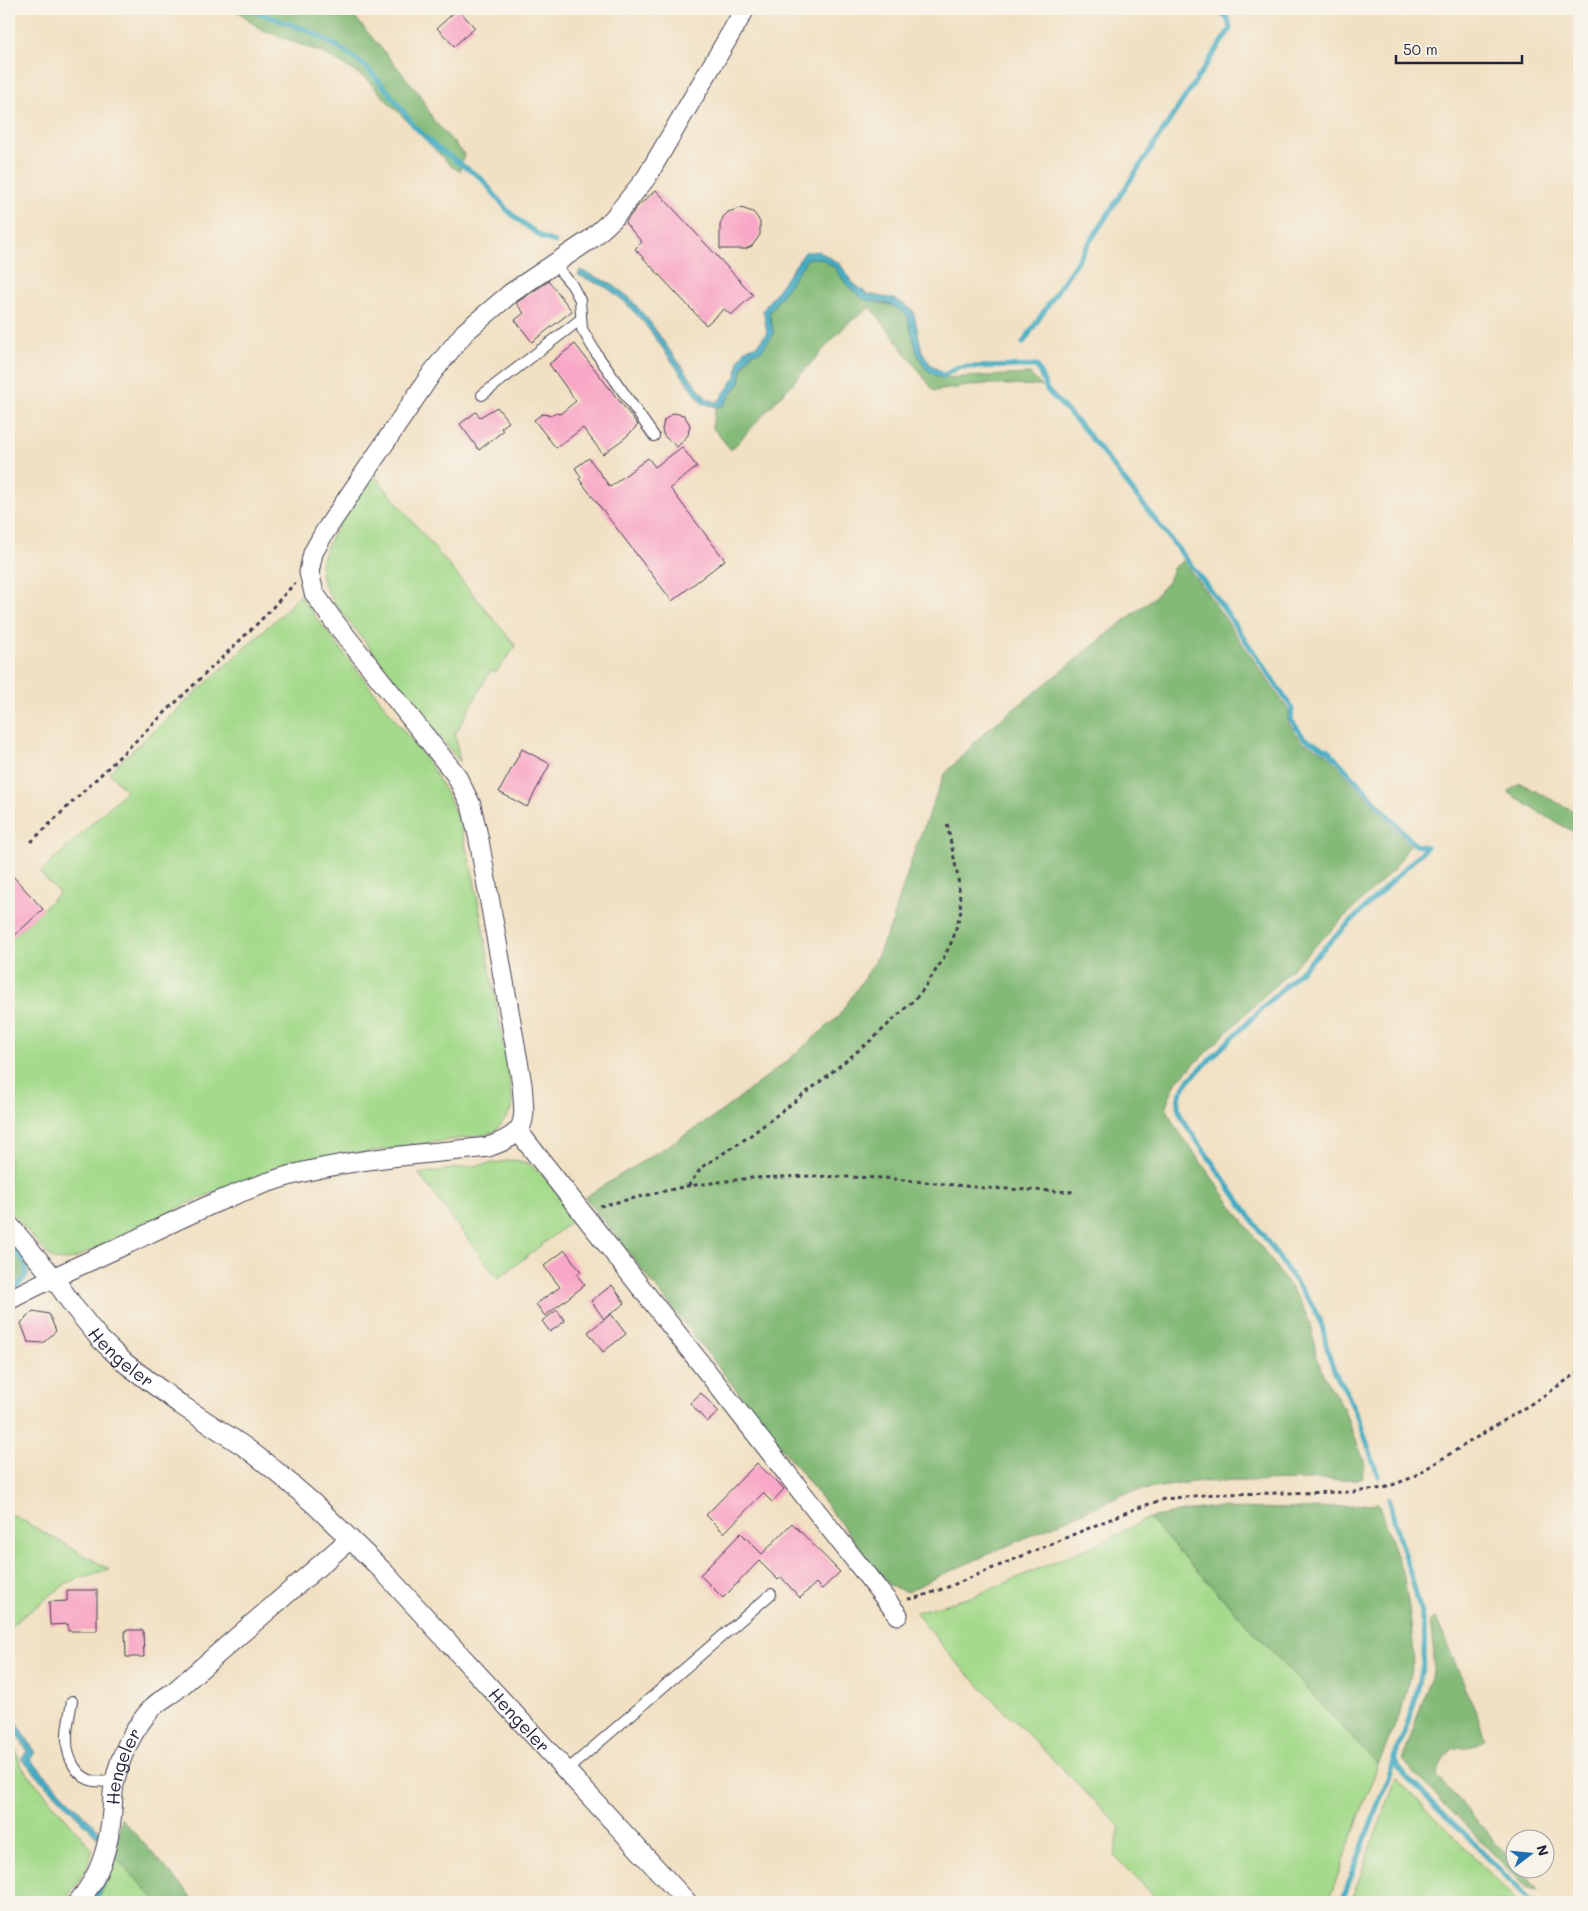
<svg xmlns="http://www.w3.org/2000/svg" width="1588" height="1911" font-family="Mali,sans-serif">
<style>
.green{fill:#a4da8b;stroke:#637e63}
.forest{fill:#83ba77;stroke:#526e59}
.water{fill:#43acc2;stroke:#32677e}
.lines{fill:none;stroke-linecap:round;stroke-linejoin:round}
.stream{stroke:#43acc2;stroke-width:5}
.building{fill:#f8a8c6}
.lane-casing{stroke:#413e4f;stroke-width:12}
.street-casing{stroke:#413e4f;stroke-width:21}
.path{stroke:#413e4f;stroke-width:3;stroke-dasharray:4 4;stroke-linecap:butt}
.lane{stroke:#fff;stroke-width:10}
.street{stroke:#fff;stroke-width:19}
.labels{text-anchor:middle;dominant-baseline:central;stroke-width:4;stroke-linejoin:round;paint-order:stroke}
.street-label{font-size:18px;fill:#22223b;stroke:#f7f3e8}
</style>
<rect width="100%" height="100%" fill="#f7f3e8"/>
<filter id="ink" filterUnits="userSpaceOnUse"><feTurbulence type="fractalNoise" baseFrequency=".02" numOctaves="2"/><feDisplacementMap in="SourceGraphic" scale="10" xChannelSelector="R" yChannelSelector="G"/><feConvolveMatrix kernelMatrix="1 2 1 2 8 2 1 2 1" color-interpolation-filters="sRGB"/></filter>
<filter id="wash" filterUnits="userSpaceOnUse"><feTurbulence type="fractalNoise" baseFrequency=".0096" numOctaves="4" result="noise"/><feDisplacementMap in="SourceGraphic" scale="20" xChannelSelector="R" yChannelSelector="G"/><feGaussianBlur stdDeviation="1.12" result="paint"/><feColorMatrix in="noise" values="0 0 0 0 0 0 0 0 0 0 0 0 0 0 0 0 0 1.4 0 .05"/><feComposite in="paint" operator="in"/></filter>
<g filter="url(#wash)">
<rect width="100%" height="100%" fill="#f1e0c2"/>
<g class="green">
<path d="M374 475 516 646 495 673 491 670 455 734 460 762 333 601C328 592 322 583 321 573 317 547 359 497 374 475Z"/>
<polygon points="299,595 431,766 450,800 461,828 474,879 507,1064 513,1106 504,1121 494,1132 479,1136 319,1159 286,1168 210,1194 135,1228 74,1259 60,1261 51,1258 9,1210 9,941 59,893 40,873 126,791 109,772 286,610"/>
<polygon points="514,1160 528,1163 543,1176 577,1217 498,1279 419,1174"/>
<polygon points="9,1513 109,1569 68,1582 9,1627"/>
<polygon points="1148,1518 1378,1765 1328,1902 1160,1902 1114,1856 1120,1827 952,1658 915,1612 972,1597 1111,1538"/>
<path d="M9 1736C16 1745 17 1755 21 1766L93 1850 85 1872 64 1902H9Z"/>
<polygon points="1396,1778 1518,1902 1351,1902"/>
<polygon points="115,1857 158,1902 94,1902 101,1893"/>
</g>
<g class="forest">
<polygon points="235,9 348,9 418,92 434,121 464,154 460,171 452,167 364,77 325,54 260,29"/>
<polygon points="808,258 820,258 835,268 847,285 880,304 892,305 907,315 917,353 939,378 1030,374 1042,386 984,384 934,391 871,307 847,324 731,450 712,427 716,407 723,405 740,382 743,366 752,353 774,334 769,313"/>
<polygon points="1183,561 1210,597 1289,711 1288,722 1301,741 1326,753 1410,845 1393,870 1176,1082 1166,1106 1173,1123 1300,1301 1312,1328 1316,1355 1326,1379 1343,1408 1365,1463 1361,1479 1192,1482 1129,1492 928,1581 908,1592 890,1586 585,1197 714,1117 787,1061 838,1017 875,962 892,922 915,849 944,775 984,733 1154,597 1168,582 1173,568"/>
<polygon points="1520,783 1579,814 1579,835 1540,813 1508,792"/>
<path d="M9 1239C18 1249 39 1267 24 1281 20 1284 13 1286 9 1289Z"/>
<polygon points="1378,1503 1404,1578 1410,1614 1414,1656 1402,1709 1378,1765 1148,1518 1206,1508 1306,1509"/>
<path d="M1436 1618 1478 1717 1485 1738C1468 1759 1449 1730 1437 1776L1515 1864 1516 1868 1520 1869 1539 1890 1529 1888 1523 1884 1402 1761 1433 1671 1434 1654 1430 1621Z"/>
<polygon points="121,1818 196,1902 158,1902 115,1857"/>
</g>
<g class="water">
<polygon points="819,251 840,264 852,282 867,294 895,299 913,310 922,351 930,364 943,373 939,378 925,368 917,353 907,315 892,305 863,299 847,285 835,268 820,258 808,258 769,313 774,334 761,351 752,353 743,366 740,382 723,406 716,407 702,403 645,324 625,302 607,288 578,275 580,270 610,283 629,297 650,322 671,352 707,399 718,402 736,376 739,360 746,349 758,345 767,332 763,310 805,252"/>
<polygon points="9,1709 36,1753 30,1759 102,1833 101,1841 21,1759 27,1751 9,1721"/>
<polygon points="110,1855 115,1857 101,1893 94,1902 85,1902"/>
</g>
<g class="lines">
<g class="stream">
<polyline points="248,9 307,30 338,47 365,66 388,91 414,126 436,147 481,178 508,211 520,221 543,238 555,242"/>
<polyline points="1023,343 1230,29 1228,19 1218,11 1212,9"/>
<path d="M938 372 943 376 958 367 1037 366 1047 390 1084 429 1215 596 1292 708 1291 720 1304 738 1328 750 1415 845 1427 847 1190 1079C1175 1098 1174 1105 1186 1125L1314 1308 1323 1329 1328 1353 1335 1373 1347 1393 1361 1425 1378 1476"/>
<polyline points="9,1242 25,1263 26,1276 17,1287"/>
<polyline points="1394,1759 1398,1768 1532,1902"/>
<path d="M1342 1902C1357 1861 1372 1819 1388 1778 1402 1738 1429 1673 1424 1631 1418 1587 1398 1544 1389 1499"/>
</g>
</g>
<g id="blocks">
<g class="building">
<polygon points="458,9 475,28 454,46 437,28"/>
<polygon points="656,190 753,295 731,315 724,309 706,325 635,249 642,242 625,223 636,208"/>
<polygon points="741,208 753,212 757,217 760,222 760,235 752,246 745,249 720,249 720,225 723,217 728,212"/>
<polygon points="549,281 572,311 532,342 515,320 524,313 516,303"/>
<polygon points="575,344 638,425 626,437 603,454 583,428 556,448 534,420 542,414 551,415 554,413 560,414 576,401 549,364"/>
<polygon points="497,407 509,422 501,428 503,431 479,450 460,424 476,412 480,417"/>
<polygon points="673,413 684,415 690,425 688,435 677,447 664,436 662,430 664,420"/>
<polygon points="682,447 697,467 670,488 725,560 672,601 579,479 581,477 575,468 589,458 610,487 648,458 655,467"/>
<polygon points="522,749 550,764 527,807 499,792"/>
<polygon points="9,872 43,909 9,941"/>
<polygon points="565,1250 581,1272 577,1275 585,1285 545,1316 536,1304 560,1287 544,1266"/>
<polygon points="612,1285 625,1303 604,1319 591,1301"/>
<polygon points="557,1310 565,1321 550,1332 542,1321"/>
<polygon points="33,1311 49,1314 56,1331 43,1343 28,1342 21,1323"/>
<polygon points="611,1314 626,1334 603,1352 588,1332"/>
<polygon points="701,1393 719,1412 707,1422 690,1403"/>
<polygon points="757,1463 784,1489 772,1502 763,1493 724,1533 706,1515"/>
<polygon points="792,1523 840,1572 822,1589 816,1583 800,1598 781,1577 778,1580 759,1561 723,1598 700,1575 741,1533 762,1554"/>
<polygon points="67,1590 97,1590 97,1631 68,1631 68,1624 50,1625 49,1602 67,1601"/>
<polygon points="125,1630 143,1630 144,1657 126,1657"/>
</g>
</g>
</g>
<g filter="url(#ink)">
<use href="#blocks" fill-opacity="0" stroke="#413e4f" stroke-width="1"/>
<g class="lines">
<defs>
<g id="lane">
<polyline points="555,265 572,285 580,300 582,329 596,353 654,436"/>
<polyline points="482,395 581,319"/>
<path d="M72 1701C70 1714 66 1728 67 1741 67 1758 77 1778 94 1781 101 1782 108 1781 114 1781"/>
<polyline points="566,1771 771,1594"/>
</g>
<g id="street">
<polyline points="518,1131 898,1615"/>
<path id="s1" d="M9 1225 53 1277 74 1307 100 1339 125 1363 181 1405 245 1447 277 1472 314 1504 382 1570 687 1902"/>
<path d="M9 1300C48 1279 88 1262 129 1243 183 1217 249 1184 308 1171 367 1157 428 1154 488 1147 529 1133 525 1122 522 1084L479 840 471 805 456 775 333 620 314 593 309 572 313 553 324 533 432 373 465 332 511 293 591 239 613 219 646 178 745 9"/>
<path id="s2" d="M78 1902C101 1875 109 1846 112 1811 113 1801 112 1790 115 1781 120 1755 135 1726 153 1707 159 1701 168 1696 175 1691L350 1539"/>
</g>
</defs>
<use href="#lane" class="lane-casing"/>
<use href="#street" class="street-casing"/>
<g class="path">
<polyline points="31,842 261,620 295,583"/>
<polyline points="688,1186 702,1167 747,1138 816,1085 875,1037 920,994 942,961 953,939 961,911 958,878 947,823"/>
<polyline points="600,1206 687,1186 752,1178 810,1176 884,1178 985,1188 1076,1192"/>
<polyline points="908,1599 916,1598 948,1587 1132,1510 1164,1499 1215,1494 1354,1492 1384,1488 1411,1478 1534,1402 1579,1372"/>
</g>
<use href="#lane" class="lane"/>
<use href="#street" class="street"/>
</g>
</g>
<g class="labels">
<g class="street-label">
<text stroke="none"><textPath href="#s1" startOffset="174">Hengeler</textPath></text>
<text stroke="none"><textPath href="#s1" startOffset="715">Hengeler</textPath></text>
<text stroke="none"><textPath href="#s2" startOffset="145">Hengeler</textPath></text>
</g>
</g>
<rect width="1588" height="1911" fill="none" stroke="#f7f3e8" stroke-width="30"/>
<g transform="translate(1530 1854) rotate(74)"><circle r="24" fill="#f7f3e8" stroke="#a29fa3"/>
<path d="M0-4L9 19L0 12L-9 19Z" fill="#1f6fb2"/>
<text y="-8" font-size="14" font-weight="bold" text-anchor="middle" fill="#22223b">N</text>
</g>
<path d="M1396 55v8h126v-8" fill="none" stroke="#22223b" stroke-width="2.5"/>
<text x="1403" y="55" font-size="15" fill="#22223b" stroke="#f7f3e8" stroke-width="4" paint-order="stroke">50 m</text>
</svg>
